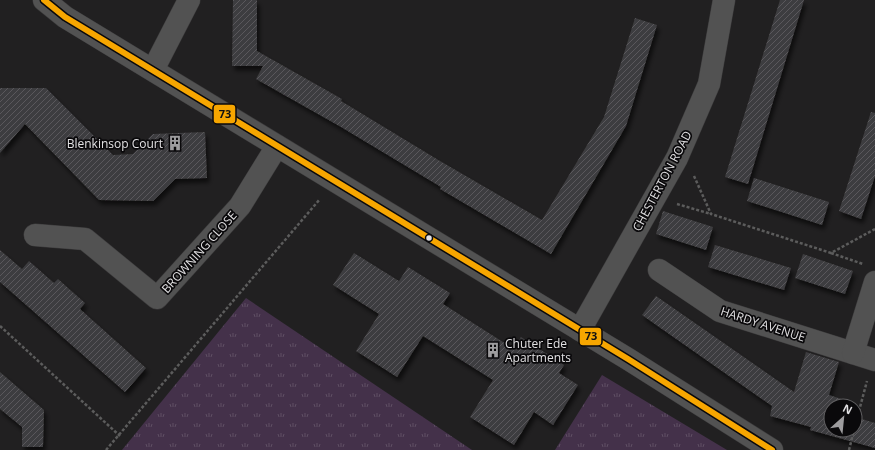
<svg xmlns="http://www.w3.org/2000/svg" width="875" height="450" font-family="'Open Sans',sans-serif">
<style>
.grass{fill:url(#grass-tufts)}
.building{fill:url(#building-hatch);filter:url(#shadow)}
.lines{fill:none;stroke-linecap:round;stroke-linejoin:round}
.minor-casing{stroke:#3c3b3c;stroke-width:23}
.path{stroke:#5c5c5c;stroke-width:2.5;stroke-dasharray:3 2;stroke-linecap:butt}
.minor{stroke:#525252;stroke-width:22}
.bus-1-casing{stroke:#0a090b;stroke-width:9}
.bus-1{stroke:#f7a600;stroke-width:6}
.bus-dot{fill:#e2e1e3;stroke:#0a090b;stroke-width:1.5}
.labels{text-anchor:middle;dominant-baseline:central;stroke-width:3.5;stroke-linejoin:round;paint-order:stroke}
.poi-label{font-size:12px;fill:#e2e1e3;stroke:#0a090b;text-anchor:end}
.street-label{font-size:12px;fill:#e2e1e3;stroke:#0a090b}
.line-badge{stroke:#0a090b;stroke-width:1.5}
.pale-badge-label{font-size:11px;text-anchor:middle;font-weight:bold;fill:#111}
</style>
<defs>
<pattern id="grass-tufts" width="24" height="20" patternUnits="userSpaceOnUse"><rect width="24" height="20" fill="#44314a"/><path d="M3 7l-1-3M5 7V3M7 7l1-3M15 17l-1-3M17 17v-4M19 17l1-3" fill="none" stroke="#5f4f64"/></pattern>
<pattern id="building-hatch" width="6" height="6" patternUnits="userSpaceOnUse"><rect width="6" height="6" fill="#3e3d3f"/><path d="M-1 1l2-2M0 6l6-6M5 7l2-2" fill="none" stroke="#5a595b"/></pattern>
<filter id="shadow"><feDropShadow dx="2.5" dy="4.5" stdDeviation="2" flood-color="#0009"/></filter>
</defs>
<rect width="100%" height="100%" fill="#212021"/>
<g class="grass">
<polygon points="246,298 472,450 122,450"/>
<polygon points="602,375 727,450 555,450"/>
</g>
<g class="building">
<polygon points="233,0 257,0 257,51 342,99 341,101 440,161 542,220 604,117 635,18 657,25 626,126 551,254 440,189 441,187 341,127 256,79 263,66 232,66"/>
<polygon points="780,0 804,0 748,184 725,177"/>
<polygon points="0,88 46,88 113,155 133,154 153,134 205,132 207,178 175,179 153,201 99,200 25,124 0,153"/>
<polygon points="871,112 875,113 875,176 861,219 839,211"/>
<polygon points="754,178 829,202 822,225 747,201"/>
<polygon points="663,211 713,227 706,250 656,234"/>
<polygon points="715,245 791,268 784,290 708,267"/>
<polygon points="0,250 22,269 29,261 54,283 58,279 85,303 80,309 146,368 125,392 0,282"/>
<polygon points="354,253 399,281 408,267 450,293 443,304 514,349 521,337 564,365 559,373 578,385 553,425 534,412 514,445 470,417 493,380 423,336 397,377 356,351 379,314 333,285"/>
<polygon points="803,254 853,271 845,294 795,278"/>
<polygon points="656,296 794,392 806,352 839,362 829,395 854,403 853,406 831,406 831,430 855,430 855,417 875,423 875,448 810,430 811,427 770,416 772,406 642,315"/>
<polygon points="0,372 44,410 43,447 22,447 22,427 0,409"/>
</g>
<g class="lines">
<defs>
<g id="minor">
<polyline points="44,0 65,17 628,359 772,450"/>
<polyline points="153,70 189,0"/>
<polyline points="35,235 85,239 157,298 240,206 277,146"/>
<polyline points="659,270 720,311 875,360"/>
<polyline points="580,330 677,158 709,84 724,0"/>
<polyline points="853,353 875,282"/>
</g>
</defs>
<use href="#minor" class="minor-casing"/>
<g class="path">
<polyline points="694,176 711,214 831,253 875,229"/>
<polyline points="677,204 711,214"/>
<polyline points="831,253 863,264"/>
<polyline points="0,326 120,436"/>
<polyline points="855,426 867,381"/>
<polyline points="106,450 320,199"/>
<polyline points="849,450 854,430"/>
</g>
<use href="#minor" class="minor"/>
<defs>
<polyline id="bus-1" points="44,0 65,17 628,359 772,450"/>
</defs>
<use href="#bus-1" class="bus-1-casing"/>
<use href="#bus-1" class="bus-1"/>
</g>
<defs>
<symbol id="building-bare" viewBox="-9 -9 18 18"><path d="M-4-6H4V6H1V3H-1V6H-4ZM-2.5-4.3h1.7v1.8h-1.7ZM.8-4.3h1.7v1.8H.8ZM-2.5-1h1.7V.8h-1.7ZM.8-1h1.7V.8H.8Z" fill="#9e9d9f" stroke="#0a090b" stroke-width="2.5" paint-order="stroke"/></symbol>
</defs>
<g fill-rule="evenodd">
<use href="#building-bare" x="164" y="132" width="22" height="22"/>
<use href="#building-bare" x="482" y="339" width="22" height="22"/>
</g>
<circle class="bus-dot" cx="429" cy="238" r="3.5"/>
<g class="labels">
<g class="poi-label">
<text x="163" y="143">Blenkinsop Court</text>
<text x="505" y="343" text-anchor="start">Chuter Ede<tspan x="505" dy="14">Apartments</tspan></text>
</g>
<g class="street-label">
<text transform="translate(662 181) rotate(-62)">CHESTERTON ROAD</text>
<text transform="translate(199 252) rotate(-48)">BROWNING CLOSE</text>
<text transform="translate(763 324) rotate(18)">HARDY AVENUE</text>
</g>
</g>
<g class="line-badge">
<rect x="213" y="104" width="23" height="20" rx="4" fill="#f7a600"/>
<rect x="579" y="327" width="23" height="19" rx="4" fill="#f7a600"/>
</g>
<g class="pale-badge-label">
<text x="225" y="118">73</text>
<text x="591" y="340">73</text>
</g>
<g transform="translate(843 418) rotate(27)"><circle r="19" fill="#0a090b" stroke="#605f61"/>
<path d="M0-3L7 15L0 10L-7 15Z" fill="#9e9d9f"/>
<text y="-6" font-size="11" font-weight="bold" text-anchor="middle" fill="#e2e1e3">N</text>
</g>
</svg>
